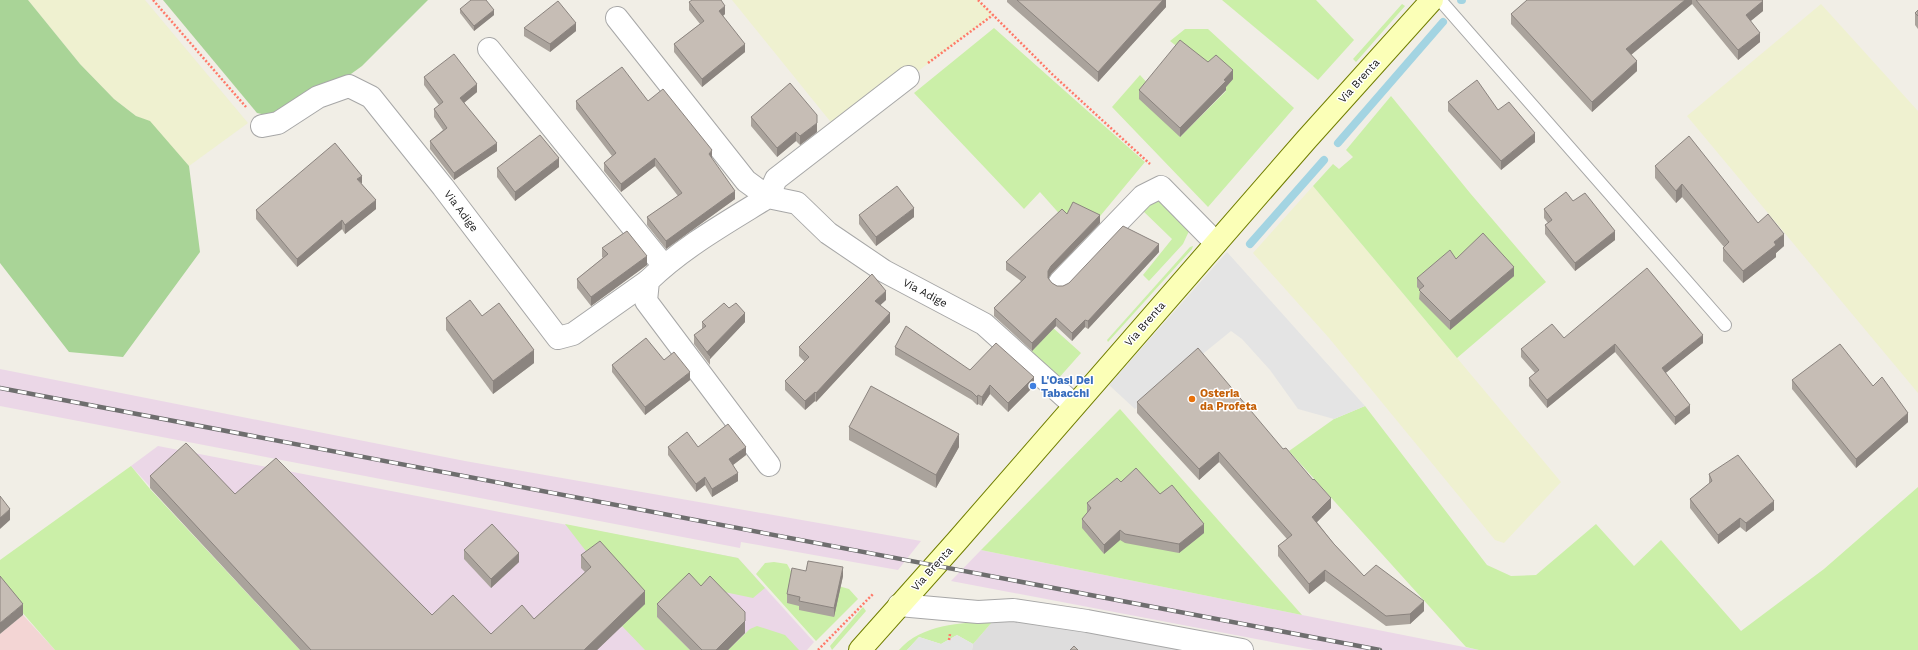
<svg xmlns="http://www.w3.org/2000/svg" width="1918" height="650" font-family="'Work Sans',sans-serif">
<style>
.residential{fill:#dedddd}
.commercial{fill:#f3d5d4}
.industrial{fill:#ebd7e7}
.farmland{fill:#eff1d0}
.grass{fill:#cbefa8}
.forest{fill:#a9d497}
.parking{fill:#e4e4e4}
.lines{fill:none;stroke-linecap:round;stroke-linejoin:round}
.stream{stroke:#a3d4e2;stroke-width:8}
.lane-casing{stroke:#a7a7a7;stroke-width:14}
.street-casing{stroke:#a7a7a7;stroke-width:24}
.secondary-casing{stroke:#717e00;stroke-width:24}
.path{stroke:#ff7969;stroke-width:2.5;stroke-dasharray:2 2;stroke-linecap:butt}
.lane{stroke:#fff;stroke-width:12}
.street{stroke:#fff;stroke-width:22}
.secondary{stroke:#fbffb7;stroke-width:22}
.rail-casing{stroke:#6e6e6e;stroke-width:4.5}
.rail{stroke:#fff;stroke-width:3;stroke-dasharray:9;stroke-linecap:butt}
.wall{fill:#aaa39c}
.shaded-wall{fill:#8b847f}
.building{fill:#c6bdb5;stroke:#8b847f}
.shop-dot{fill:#3f7fe0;stroke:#fff;stroke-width:1.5}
.food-dot{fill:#e8710a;stroke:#fff;stroke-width:1.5}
.labels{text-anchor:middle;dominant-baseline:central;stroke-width:3;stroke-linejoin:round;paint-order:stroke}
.street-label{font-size:11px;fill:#202020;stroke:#fff}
.shop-label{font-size:11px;font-weight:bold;fill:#366cbe;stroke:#fff;text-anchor:start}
.food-label{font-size:11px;font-weight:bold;fill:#c56008;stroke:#fff;text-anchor:start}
</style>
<rect width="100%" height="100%" fill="#f1eee6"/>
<polygon class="residential" points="1009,617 1200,650 972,650 973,644 993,621"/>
<polygon class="commercial" points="23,615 55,650 0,650 0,634"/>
<g class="industrial">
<polygon points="0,369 465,461 921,541 898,570 741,542 740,548 0,406"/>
<polygon points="158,446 738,558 814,642 807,650 300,650 131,466"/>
<polygon points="981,550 1302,615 1479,650 1314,650 951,581"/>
</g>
<g class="farmland">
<polygon points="28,0 145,0 248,123 189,166 150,122 136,116 114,99 80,64"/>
<polygon points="732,0 978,0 993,15 838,131"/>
<polygon points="1821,4 1918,111 1918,393 1687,116"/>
<polygon points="1313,186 1561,482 1504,543 1495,540 1329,338 1253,253"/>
</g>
<g class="grass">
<polygon points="1222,0 1316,0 1354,40 1318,80"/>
<polygon points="1402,4 1405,6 1356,62 1353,59"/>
<polygon points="994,28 1145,162 1096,221 1064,219 1040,192 1024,209 914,93"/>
<polygon points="1185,29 1208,29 1294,108 1208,207 1112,107 1140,75 1150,86 1180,137 1226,91 1207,70 1170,41"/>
<polygon points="1391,96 1470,193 1546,282 1457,358 1313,186 1333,164 1339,169 1353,157 1346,150"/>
<polygon points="1160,199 1189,231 1183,244 1149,281 1143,275 1172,239 1139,207"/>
<polygon points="1193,246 1192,249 1108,342 1107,340 1190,247"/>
<polygon points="1042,318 1081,353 1057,380 1028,355 1040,342"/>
<polygon points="1365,406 1487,565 1511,576 1536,575 1596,524 1634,566 1661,540 1741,631 1824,569 1918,487 1918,650 1479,650 1466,647 1289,451 1334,419"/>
<polygon points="1120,409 1302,615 981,550"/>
<polygon points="131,466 150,489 300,650 55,650 0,587 0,560"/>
<polygon points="565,524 738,558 765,588 753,598 710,589 657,617 690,650 645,650 622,626 627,621 622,616 592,559"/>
<polygon points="774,562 787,564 792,573 849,589 858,599 816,641 756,574 765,563"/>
<polygon points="863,607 866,611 832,650 830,646"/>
<path d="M993 621 973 644 957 635 941 644 919 637 907 650H899C922 624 960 623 993 621Z"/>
<polygon points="757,626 785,635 799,650 728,650 750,629"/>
</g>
<g class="forest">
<polygon points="0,0 28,0 80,64 114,99 136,116 150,121 189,166 200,252 123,357 69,352 0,263"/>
<polygon points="163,0 428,0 362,66 333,87 271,116 257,113"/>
</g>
<g class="parking">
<polygon points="1227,252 1365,406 1334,419 1298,409 1270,370 1242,339 1231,331 1135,409 1109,385"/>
<polygon points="957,635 973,644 972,650 907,650 919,637 941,644"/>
</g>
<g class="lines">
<g class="stream">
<polyline points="1461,0 1462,0"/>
<polyline points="1338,143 1443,22"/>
<polyline points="1250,244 1324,160"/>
</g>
<defs>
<polyline id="lane" points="1440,0 1725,325"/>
<g id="street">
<polyline points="617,18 746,181 768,197 776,179 908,77"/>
<polyline points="489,49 664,266"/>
<polyline points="262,126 278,123 318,97 349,86 371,97 443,187 558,338 573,334 648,281"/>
<polyline points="1060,282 1143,196 1161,187 1216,243"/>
<path d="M769 465 646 301 648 281C683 247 726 223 768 197L797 203 828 233 884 271 984 324 1074 405"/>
<polyline points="899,605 978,612 1013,610 1087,621 1242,650"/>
</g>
<polyline id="secondary" points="860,650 957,541 1306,140 1432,0"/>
</defs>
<use href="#lane" class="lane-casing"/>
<use href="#street" class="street-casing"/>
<use href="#secondary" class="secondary-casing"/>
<g class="path">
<polyline points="153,0 246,107"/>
<polyline points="978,0 1053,75 1150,164"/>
<polyline points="928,63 993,15"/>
<polyline points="949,640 950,634"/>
<polyline points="818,650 874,593"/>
</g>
<use href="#lane" class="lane"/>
<use href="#street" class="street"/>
<use href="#secondary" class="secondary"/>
<defs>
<polyline id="rail" points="0,388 1380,650"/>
</defs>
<use href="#rail" class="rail-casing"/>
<use href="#rail" class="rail"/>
</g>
<g class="wall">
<polygon points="1007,0 1166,0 1166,7 1098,82 1007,2"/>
<polygon points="1527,0 1762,0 1763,11 1750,21 1760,42 1738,60 1692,4 1631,55 1637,71 1592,112 1511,24 1511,14"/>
<polygon points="689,2 725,14 723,16 745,52 702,87 674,52 674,44 700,24 689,10"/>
<polygon points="460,9 494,15 474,31 460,13"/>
<polygon points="1918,10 1918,29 1915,25 1915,13"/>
<polygon points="524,28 576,31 550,52 524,36"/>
<polygon points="1208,62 1233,79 1226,87 1226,90 1180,137 1139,99 1139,90"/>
<polygon points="424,77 477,92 464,103 497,151 454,180 430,149 430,141 443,130 434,117 434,109 439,105 424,85"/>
<polygon points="576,101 648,101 712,159 735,199 666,249 647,225 647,217 678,196 655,166 621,192 604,171 604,163 612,156 576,109"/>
<polygon points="1448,102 1498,110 1535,142 1501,170 1448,111"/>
<polygon points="751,117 817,132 800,145 796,141 777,157 751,126"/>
<polygon points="1655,166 1758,223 1784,246 1776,253 1776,257 1743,283 1723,261 1723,248 1724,247 1682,197 1676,203 1655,178"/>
<polygon points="559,167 515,201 497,177 497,168"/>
<polygon points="362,184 376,209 345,234 342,229 297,267 256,219 256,210"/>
<polygon points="1573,201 1615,240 1575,271 1545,234 1545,225 1548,223 1544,218 1544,209"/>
<polygon points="1067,214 1100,223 1051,274 1048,278 1052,283 1057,286 1063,286 1159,252 1088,329 1085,327 1072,341 1056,326 1032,351 994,316 994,308 1021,281 1006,270 1006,262"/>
<polygon points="859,215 914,217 876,246 859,224"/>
<polygon points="602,248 647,265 591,306 577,288 577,279 603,258 602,257"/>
<polygon points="1456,259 1514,276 1450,330 1419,299 1420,290 1417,287 1417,278"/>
<polygon points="886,300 880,305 890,322 816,402 815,401 805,410 785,390 785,381 805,362 799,356 799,347"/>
<polygon points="729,308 745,322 710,359 710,365 694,344 694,335 702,329 702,322"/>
<polygon points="482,316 534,363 493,394 446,330 446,318"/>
<polygon points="1564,338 1703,343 1665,373 1690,413 1675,425 1615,352 1547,408 1529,386 1529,378 1535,373 1521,357 1521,349"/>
<polygon points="895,347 970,370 1034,386 1008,412 990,394 982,406 978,404 977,405 972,400 895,355"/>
<polygon points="612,365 690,380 645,415 612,372"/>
<polygon points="1792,380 1873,386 1908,422 1856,468 1792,389"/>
<polygon points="1137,402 1331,508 1317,522 1334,544 1364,576 1424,611 1410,624 1386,626 1325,581 1309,594 1278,556 1278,546 1287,539 1219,462 1199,480 1137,413"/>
<polygon points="849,427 959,447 936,488 849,440"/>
<polygon points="668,447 698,447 746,455 733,465 738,481 712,497 705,485 696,492 668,455"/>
<polygon points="1709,474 1774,510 1746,532 1740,527 1718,544 1690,508 1690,499 1709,484"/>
<polygon points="150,476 235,494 432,615 491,634 534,619 585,572 581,568 581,555 645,604 597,650 300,650 150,488"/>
<polygon points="1121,482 1160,494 1204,533 1179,553 1125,543 1120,540 1104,554 1082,528 1082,519 1087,513 1087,503"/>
<polygon points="464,550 519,562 491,588 464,559"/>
<polygon points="806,571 843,576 834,617 799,610 799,606 787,603 787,594"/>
<polygon points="657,604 745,633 728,650 690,650 657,617"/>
</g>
<g class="shaded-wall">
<polygon points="1163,0 1166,0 1166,7 1098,82 1098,72"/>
<polygon points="1685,0 1692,0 1692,4 1626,59 1626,49"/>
<polygon points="1763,1 1763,11 1746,25 1746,15"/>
<polygon points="725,6 725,14 719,19 719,11"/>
<polygon points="494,10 494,15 474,31 474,26"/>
<polygon points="576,23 576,31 550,52 550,44"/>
<polygon points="1760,33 1760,42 1738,60 1738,50"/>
<polygon points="745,44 745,52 702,87 702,79"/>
<polygon points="1637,61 1637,71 1592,112 1592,102"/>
<polygon points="1233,70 1233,79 1226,87 1226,90 1180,137 1180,128 1224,80"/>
<polygon points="477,84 477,92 460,106 460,98"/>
<polygon points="817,123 817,132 800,145 800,136"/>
<polygon points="796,132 796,141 777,157 777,148"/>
<polygon points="1535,133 1535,142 1501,170 1501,161"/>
<polygon points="497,143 497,151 454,180 454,173"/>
<polygon points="712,150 712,159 709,154"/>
<polygon points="559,158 559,167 515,201 515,192"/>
<polygon points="655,158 655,166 621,192 621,184"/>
<polygon points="362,176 362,184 357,179"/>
<polygon points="1682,184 1682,197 1676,203 1676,191"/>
<polygon points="735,191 735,199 666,249 666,241"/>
<polygon points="376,200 376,209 345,234 345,225"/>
<polygon points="914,208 914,217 876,246 876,237"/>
<polygon points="1100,215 1100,223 1051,274 1048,279 1048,271 1051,266"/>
<polygon points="342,220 342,229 297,267 297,259"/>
<polygon points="1615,231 1615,240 1575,271 1575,263"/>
<polygon points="1784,234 1784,246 1776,253 1776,257 1743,283 1743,271 1774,242"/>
<polygon points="1159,244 1159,252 1088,329 1088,321"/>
<polygon points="647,256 647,265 591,306 591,297"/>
<polygon points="1514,267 1514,276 1450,330 1450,321"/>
<polygon points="886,291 886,300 875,310 875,301"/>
<polygon points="745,313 745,322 710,359 710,356 707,352"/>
<polygon points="890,313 890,322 816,402 816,393"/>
<polygon points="1056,318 1056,326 1032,351 1032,343"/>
<polygon points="1085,320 1085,327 1072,341 1072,333"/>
<polygon points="1703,335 1703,343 1662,376 1662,368"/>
<polygon points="1615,344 1615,352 1547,408 1547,400"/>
<polygon points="534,350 534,363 493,394 493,381"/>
<polygon points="690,372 690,380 645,415 645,407"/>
<polygon points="1034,377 1034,386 1008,412 1008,403"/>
<polygon points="990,385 990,394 982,406 982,397"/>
<polygon points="815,392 815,401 805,410 805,401"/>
<polygon points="978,395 978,404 977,405 977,397"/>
<polygon points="1690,405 1690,413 1675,425 1675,417"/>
<polygon points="1908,413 1908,422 1856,468 1856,459"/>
<polygon points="959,434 959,447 936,488 936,475"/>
<polygon points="746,447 746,455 729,468 729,459"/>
<polygon points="1219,452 1219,462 1199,480 1199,469"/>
<polygon points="738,473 738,481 712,497 712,489"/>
<polygon points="705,477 705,485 696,492 696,484"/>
<polygon points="1331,498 1331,508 1312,527 1312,517"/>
<polygon points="1774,501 1774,510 1746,532 1746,523"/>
<polygon points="10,509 10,520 0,529 0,518"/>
<polygon points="1740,518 1740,527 1718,544 1718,535"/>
<polygon points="1204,524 1204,533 1179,553 1179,544"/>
<polygon points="1120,530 1120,540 1104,554 1104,545"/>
<polygon points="519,553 519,562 491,588 491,579"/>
<polygon points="843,567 843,576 834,617 834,608"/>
<polygon points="1325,570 1325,581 1309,594 1309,584"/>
<polygon points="645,591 645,604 597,650 584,650"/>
<polygon points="1424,601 1424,611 1410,624 1410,614"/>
<polygon points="23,604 23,615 0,634 0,623"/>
<polygon points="745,621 745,633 728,650 716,650"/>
</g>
<g class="building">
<polygon points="471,0 486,0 494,10 474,26 460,9"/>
<polygon points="692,0 721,0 725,6 719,11 745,44 702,79 674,44 704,21 689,2"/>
<polygon points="1017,0 1163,0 1098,72"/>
<polygon points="1527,0 1685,0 1626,49 1637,61 1592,102 1511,14"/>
<polygon points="1696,0 1762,0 1763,1 1746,15 1760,33 1738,50"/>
<polygon points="558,1 576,23 550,44 524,28"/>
<polygon points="1918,10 1918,16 1915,13"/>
<polygon points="1180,40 1208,62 1216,55 1233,70 1224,80 1226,81 1180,128 1139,90"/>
<polygon points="454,54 477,84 460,98 497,143 454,173 430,141 447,128 434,109 443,102 424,77"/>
<polygon points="622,67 648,101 663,89 712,150 709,154 735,191 666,241 647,217 682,193 655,158 621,184 604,163 616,153 576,101"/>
<polygon points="1477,80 1498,110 1509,102 1535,133 1501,161 1448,102"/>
<polygon points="790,83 817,115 817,123 800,136 796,132 777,148 751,117"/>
<polygon points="540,135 559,158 515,192 497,168"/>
<polygon points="1689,136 1758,223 1768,214 1784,234 1774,242 1776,245 1743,271 1723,248 1729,242 1682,184 1676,191 1655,166"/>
<polygon points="335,143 362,176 357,179 376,200 345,225 342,220 297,259 256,210"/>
<polygon points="897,186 914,208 876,237 859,215"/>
<polygon points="1566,192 1573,201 1585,193 1615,231 1575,263 1545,225 1552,220 1544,209"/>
<polygon points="1073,202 1100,215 1051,266 1048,271 1048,278 1052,283 1057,286 1063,286 1069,283 1123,226 1159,244 1088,321 1085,320 1072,333 1056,318 1032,343 994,308 1026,277 1006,262 1062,209 1067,214"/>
<polygon points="627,231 647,256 591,297 577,279 608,254 602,248"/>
<polygon points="1483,233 1514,267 1450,321 1419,290 1424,286 1417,278 1450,250 1456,259"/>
<polygon points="1647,268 1703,335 1662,368 1690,405 1675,417 1615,344 1547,400 1529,378 1539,370 1521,349 1552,324 1564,338"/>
<polygon points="872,274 886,291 875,301 890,313 816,393 815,392 805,401 785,381 809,357 799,347"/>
<polygon points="470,300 482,316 499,303 534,350 493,381 446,318"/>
<polygon points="724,303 729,308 736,303 745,313 707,352 710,356 694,335 706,326 702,322"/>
<polygon points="906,326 970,370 996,343 1034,377 1008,403 990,385 982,397 978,395 977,397 972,392 895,347"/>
<polygon points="646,338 664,360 674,352 690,372 645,407 612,365"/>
<polygon points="1840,344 1873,386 1882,377 1908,413 1856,459 1792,380"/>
<polygon points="1198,348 1283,449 1286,448 1313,480 1314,479 1331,498 1312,517 1334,544 1364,576 1376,565 1424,601 1410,614 1386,616 1325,570 1309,584 1278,546 1292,535 1219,452 1199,469 1137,402"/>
<polygon points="871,386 959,434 936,475 849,427"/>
<polygon points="728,424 746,447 729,459 738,473 712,489 705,477 696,484 668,447 687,432 698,447"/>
<polygon points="186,443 235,494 276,458 432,615 453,595 491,634 522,605 534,619 591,567 581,555 600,541 645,591 584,650 311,650 150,476"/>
<polygon points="1738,455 1774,501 1746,523 1740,518 1718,535 1690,499 1712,481 1709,474"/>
<polygon points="1136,468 1160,494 1172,485 1204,524 1179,544 1125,534 1120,530 1104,545 1082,519 1091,508 1087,503 1117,478 1121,482"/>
<polygon points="0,496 10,509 0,518"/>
<polygon points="492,524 519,553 491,579 464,550"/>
<polygon points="808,561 843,567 834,608 799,601 800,597 787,594 792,568 806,571"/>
<polygon points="689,573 701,586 710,576 745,612 745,621 716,650 702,650 657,604"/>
<polygon points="0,576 23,604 0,623"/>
<polygon points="1074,646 1078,650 1070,650"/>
</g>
<circle class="shop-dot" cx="1033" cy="386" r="4"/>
<circle class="food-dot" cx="1192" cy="399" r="4"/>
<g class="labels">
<g class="street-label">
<text transform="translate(1359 81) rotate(-48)">Via Brenta</text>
<text transform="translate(461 211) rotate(53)">Via Adige</text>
<text transform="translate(925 293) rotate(28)">Via Adige</text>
<text transform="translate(1145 324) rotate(-49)">Via Brenta</text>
<text transform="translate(932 569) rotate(-48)">Via Brenta</text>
</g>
<g class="shop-label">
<text x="1041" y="380">L'Oasi Dei<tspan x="1041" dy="13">Tabacchi</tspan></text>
</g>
<g class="food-label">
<text x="1200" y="393">Osteria<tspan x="1200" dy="13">da Profeta</tspan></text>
</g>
</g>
</svg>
